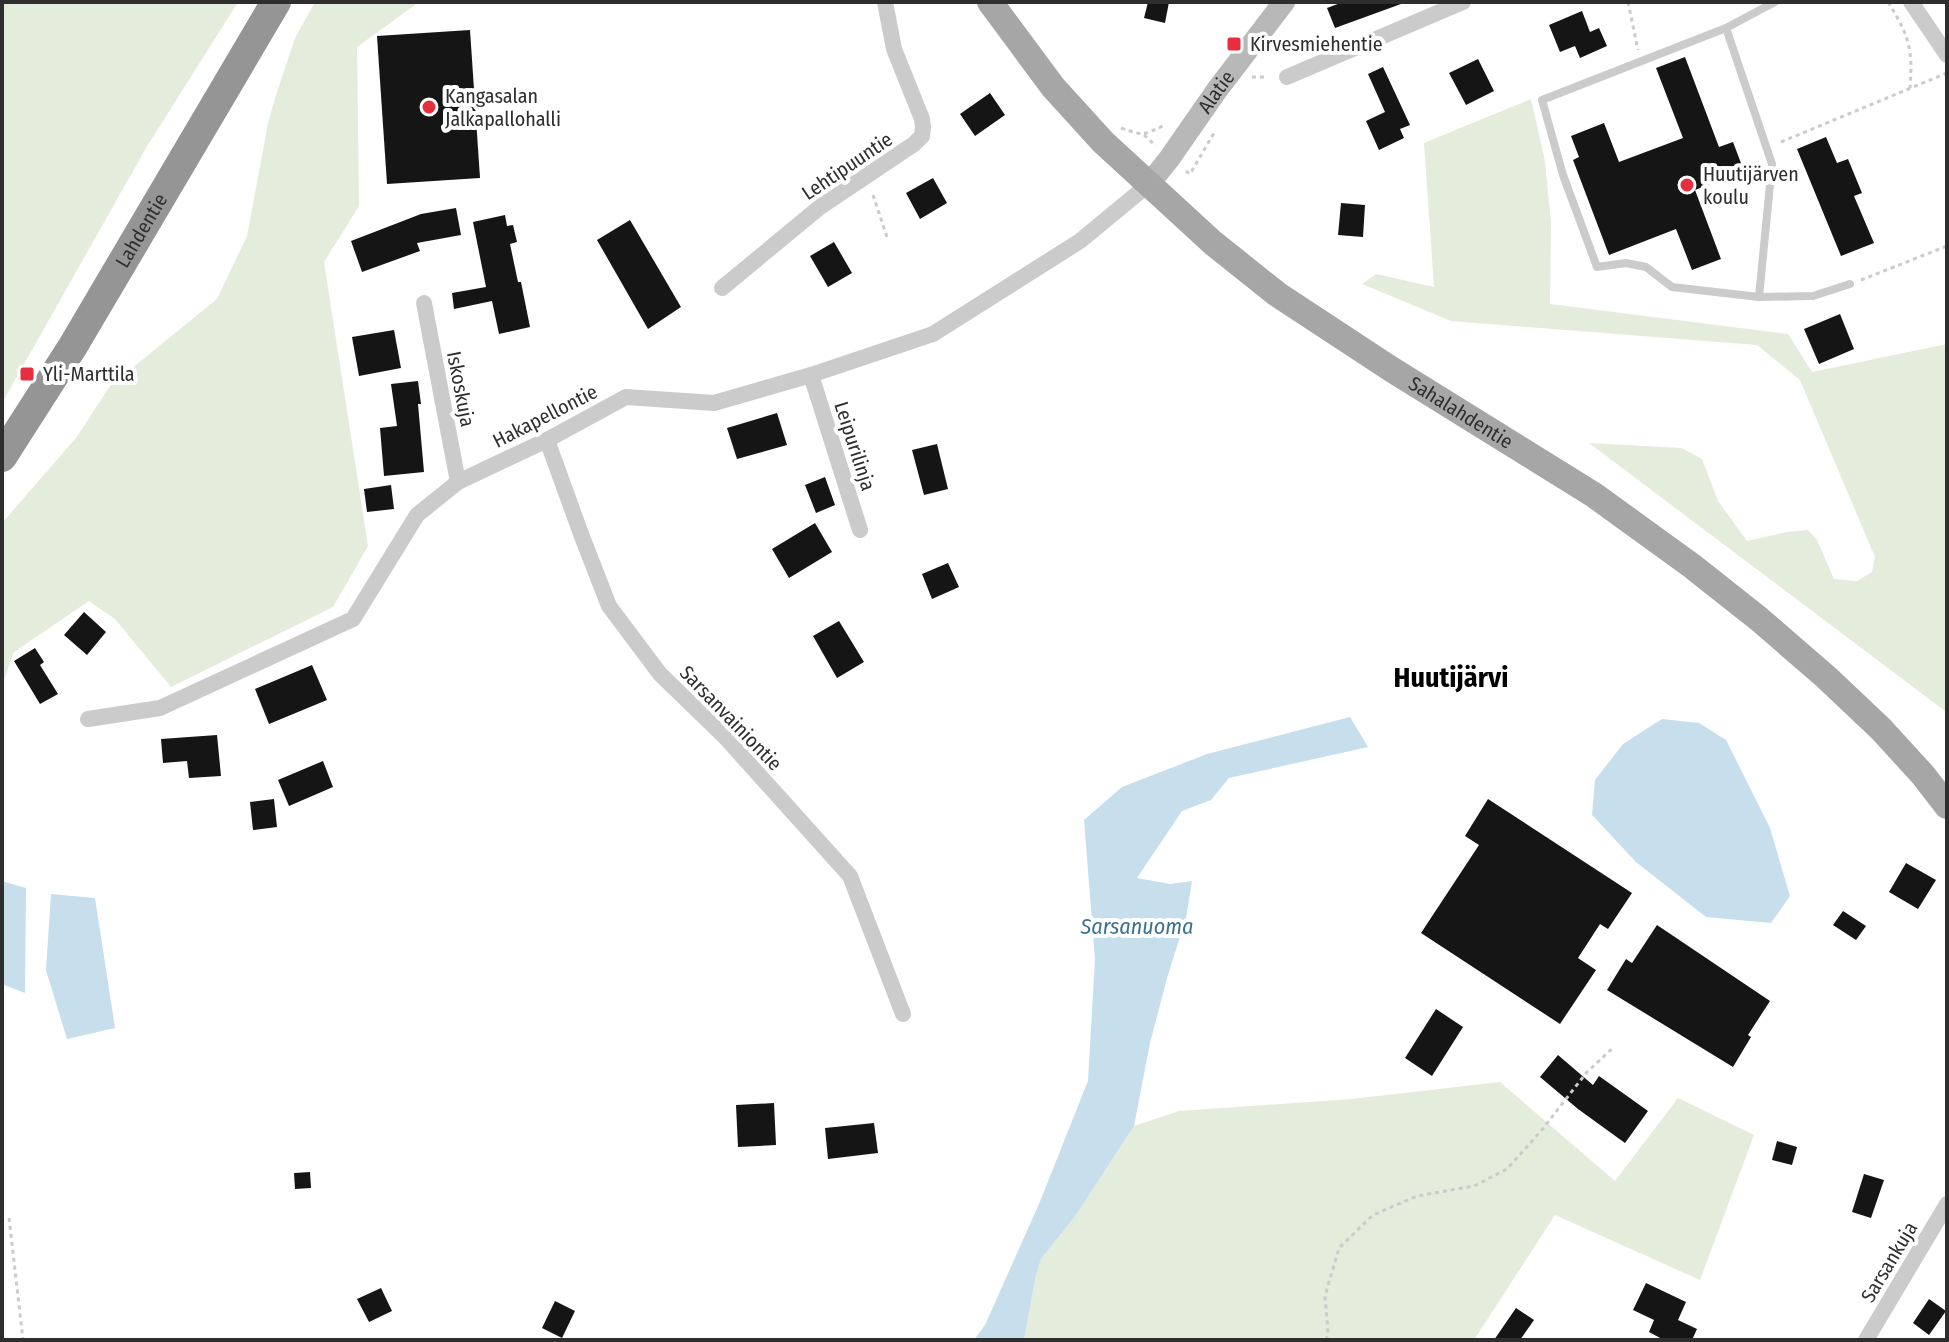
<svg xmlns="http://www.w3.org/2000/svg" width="1949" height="1342" font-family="'Fira Sans Condensed',sans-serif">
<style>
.green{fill:#e4ecdb}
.water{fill:#c7deec}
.building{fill:#151515}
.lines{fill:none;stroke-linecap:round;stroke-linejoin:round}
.path{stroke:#cbcbcb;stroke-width:3;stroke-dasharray:4 4;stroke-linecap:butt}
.lane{stroke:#cbcbcb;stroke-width:8}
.street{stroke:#cbcbcb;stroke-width:16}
.secondary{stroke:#b8b8b8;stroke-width:22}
.primary{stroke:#a6a6a6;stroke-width:26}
.highway{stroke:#959595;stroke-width:30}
.poi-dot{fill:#e72e3e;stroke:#fff;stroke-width:3}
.labels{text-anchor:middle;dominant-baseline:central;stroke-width:8;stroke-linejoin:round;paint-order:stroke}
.poi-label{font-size:20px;fill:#2e2e2e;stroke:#fff;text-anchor:start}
.street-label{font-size:20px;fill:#2e2e2e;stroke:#fff}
.water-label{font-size:22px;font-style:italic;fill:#3b7191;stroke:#fff}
.district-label{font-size:28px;font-weight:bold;fill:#000;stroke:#fff}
</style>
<rect width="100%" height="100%" fill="#fff"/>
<g class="green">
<polygon points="2,2 238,2 146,148 2,403"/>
<polygon points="315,2 419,2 357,47 359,206 324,262 368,546 333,607 171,687 115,619 89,601 14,652 2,685 2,523 76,438 110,386 217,299 247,236 268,123 276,95 295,38"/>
<polygon points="1531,99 1545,161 1551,222 1550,304 1788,334 1812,372 1947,344 1947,691 1945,711 1589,443 1682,448 1702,459 1718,501 1747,541 1786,532 1808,530 1817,540 1834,579 1857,581 1872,572 1875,557 1800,380 1757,345 1451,321 1362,284 1376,274 1434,287 1424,143"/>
<polygon points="1500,1082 1615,1181 1678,1098 1754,1135 1700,1280 1555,1215 1474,1340 1024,1340 1036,1275 1041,1259 1076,1215 1134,1126 1179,1111 1352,1099"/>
</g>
<g class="water">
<polygon points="1350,717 1368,747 1229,778 1211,800 1182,811 1137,878 1170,884 1192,881 1186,918 1167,978 1150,1043 1134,1126 1076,1215 1041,1259 1036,1275 1024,1340 974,1340 985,1325 1039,1204 1088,1081 1095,959 1084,820 1122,787 1207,754"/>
<polygon points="1662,719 1699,723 1726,740 1770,828 1790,896 1771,923 1706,917 1636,862 1592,815 1595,780 1623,744"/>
<polygon points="2,881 26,888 25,993 2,984"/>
<polygon points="51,894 95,898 115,1028 67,1039 46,970"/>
</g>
<g class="building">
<polygon points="1148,2 1169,2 1165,23 1144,18"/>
<polygon points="1343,2 1400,2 1401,4 1335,28 1327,8"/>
<polygon points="1582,11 1590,32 1599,28 1607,46 1580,58 1575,46 1560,52 1549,25"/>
<polygon points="470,30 480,178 387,184 377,36"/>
<polygon points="1685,57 1719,147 1733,142 1744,171 1695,190 1721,259 1692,270 1676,229 1609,255 1573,160 1579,157 1571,136 1604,123 1619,162 1683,138 1656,68"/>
<polygon points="1478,59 1494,91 1466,105 1449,73"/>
<polygon points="1383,67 1410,125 1400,129 1404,138 1379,150 1366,121 1385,112 1368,74"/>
<polygon points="990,93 1005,115 975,136 960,114"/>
<polygon points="1826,137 1837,163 1848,159 1862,193 1854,196 1874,243 1841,256 1797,149"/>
<polygon points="933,178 947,203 920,219 906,193"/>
<polygon points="1341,203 1365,205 1363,237 1338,235"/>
<polygon points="456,208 461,235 417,243 420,251 362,272 351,241 421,214"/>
<polygon points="505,215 507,226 513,225 517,242 510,244 518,282 521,282 530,327 499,334 492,301 454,309 452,293 486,287 473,222"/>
<polygon points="630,220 681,307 648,329 597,240"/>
<polygon points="834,242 852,273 828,287 810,256"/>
<polygon points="1840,314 1854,349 1819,364 1804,329"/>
<polygon points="394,330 401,368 359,376 352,337"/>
<polygon points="418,381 421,404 418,404 424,472 384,476 380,428 397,426 391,384"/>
<polygon points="777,413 787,445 737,459 727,428"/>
<polygon points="937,444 948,489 924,495 912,450"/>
<polygon points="825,477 835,505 816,513 805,485"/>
<polygon points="391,485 394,509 367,512 364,489"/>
<polygon points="815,523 832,552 789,578 772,549"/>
<polygon points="948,563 959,587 932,599 922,574"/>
<polygon points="84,612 106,632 87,655 64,635"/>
<polygon points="839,621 864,662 837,678 813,636"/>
<polygon points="35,648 44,662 40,665 58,694 40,704 14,661"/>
<polygon points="312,665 327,700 269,724 255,689"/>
<polygon points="217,735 221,776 189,778 187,761 163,763 161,739"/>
<polygon points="323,761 333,787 289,806 278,780"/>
<polygon points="274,799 277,827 253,830 250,802"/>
<polygon points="1488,799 1632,893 1608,929 1600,924 1578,958 1596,970 1560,1024 1421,933 1479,845 1465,836"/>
<polygon points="1906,863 1936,880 1918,909 1889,892"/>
<polygon points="1843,911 1866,926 1856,940 1833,925"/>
<polygon points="1657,925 1770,1001 1748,1035 1751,1037 1733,1067 1607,990 1626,959 1632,963"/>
<polygon points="1436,1009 1463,1027 1432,1076 1405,1058"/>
<polygon points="1558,1055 1593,1085 1599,1076 1648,1111 1625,1143 1578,1109 1540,1077"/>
<polygon points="774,1103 776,1145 738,1147 736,1105"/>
<polygon points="874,1123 878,1153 828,1159 825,1128"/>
<polygon points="1777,1141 1797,1147 1792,1165 1772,1160"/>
<polygon points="310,1172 311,1188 295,1189 294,1173"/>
<polygon points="1864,1174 1884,1180 1871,1218 1852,1212"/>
<polygon points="1646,1283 1686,1302 1678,1320 1697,1329 1692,1340 1664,1340 1649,1332 1654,1320 1633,1310"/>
<polygon points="381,1288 392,1311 369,1322 357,1299"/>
<polygon points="1929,1299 1946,1311 1929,1335 1913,1323"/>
<polygon points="555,1301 575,1311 562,1338 542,1328"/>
<polygon points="1516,1308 1534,1320 1520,1340 1494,1340"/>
</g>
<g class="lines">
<g class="path">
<polyline points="1628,2 1638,50"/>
<path d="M1888 2C1909 36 1913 48 1910 88"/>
<polyline points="1252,77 1268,77"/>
<path d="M1121 128C1146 136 1140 136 1165 125"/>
<polyline points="1144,135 1156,146"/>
<polyline points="1781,142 1947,73"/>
<polyline points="1186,171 1190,174 1214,133"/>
<polyline points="873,195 888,240"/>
<polyline points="1861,280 1947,246"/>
<polyline points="9,1218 23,1340"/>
<polyline points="1326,1340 1328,1333 1325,1296 1339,1248 1373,1215 1417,1196 1474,1186 1507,1169 1541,1131 1587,1072 1614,1047"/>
</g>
<g class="lane">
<polyline points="1775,2 1726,28 1542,100 1563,175 1597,267 1626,263 1646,267 1672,287 1759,297 1813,296 1850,284"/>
<polyline points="1726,28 1772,164 1759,297"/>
</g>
<g class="street">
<polyline points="1911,2 1947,55"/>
<polyline points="1287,77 1463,2"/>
<polyline points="722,288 820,207 914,144 922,136 923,127 922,119 894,49 885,2"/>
<polyline points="424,303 458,482"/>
<polyline points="811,375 860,530"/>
<polyline points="547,440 581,534 609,606 660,674 725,737 850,876 903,1014"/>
<polyline points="88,719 160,708 353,619 417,515 458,482 547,440 626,397 714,403 811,375 933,334 1080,241 1149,184"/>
<polyline points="1866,1340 1947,1204"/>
</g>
<path class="secondary" id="s1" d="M1149 184 1169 159 1217 90 1284 2"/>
<path class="primary" id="s2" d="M990 2 1053 87 1103 142 1213 243 1277 294 1391 369 1594 495 1692 566 1759 619 1826 677 1881 729 1923 775 1947 806"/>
<path class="highway" id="s3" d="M2 457 73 346 276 2"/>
</g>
<g class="poi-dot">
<rect x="1226" y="36" width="16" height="16" rx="4"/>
<circle cx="429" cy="107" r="8"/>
<circle cx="1687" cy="185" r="8"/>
<rect x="19" y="366" width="16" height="16" rx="4"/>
</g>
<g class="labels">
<g class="poi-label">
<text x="1250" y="44">Kirvesmiehentie</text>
<text x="445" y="96">Kangasalan<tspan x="445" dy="23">Jalkapallohalli</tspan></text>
<text x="1703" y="174">Huutijärven<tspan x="1703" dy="23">koulu</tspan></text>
<text x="43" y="374">Yli-Marttila</text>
</g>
<g class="street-label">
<text stroke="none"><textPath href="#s1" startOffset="114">Alatie</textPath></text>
<text transform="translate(847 166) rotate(-34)">Lehtipuuntie</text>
<text stroke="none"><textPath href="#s3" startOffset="266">Lahdentie</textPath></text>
<text transform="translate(461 389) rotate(79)">Iskoskuja</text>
<text stroke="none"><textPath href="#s2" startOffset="630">Sahalahdentie</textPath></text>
<text transform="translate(545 416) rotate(-27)">Hakapellontie</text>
<text transform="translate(855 446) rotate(72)">Leipurilinja</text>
<text transform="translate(731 718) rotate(46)">Sarsanvainiontie</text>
<text transform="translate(1889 1262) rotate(-59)">Sarsankuja</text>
</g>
<g class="water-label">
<text x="1137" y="926">Sarsanuoma</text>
</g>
<g class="district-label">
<text x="1451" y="677">Huutijärvi</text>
</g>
</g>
<rect width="1949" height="1342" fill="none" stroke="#2e2e2e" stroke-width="8"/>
</svg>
